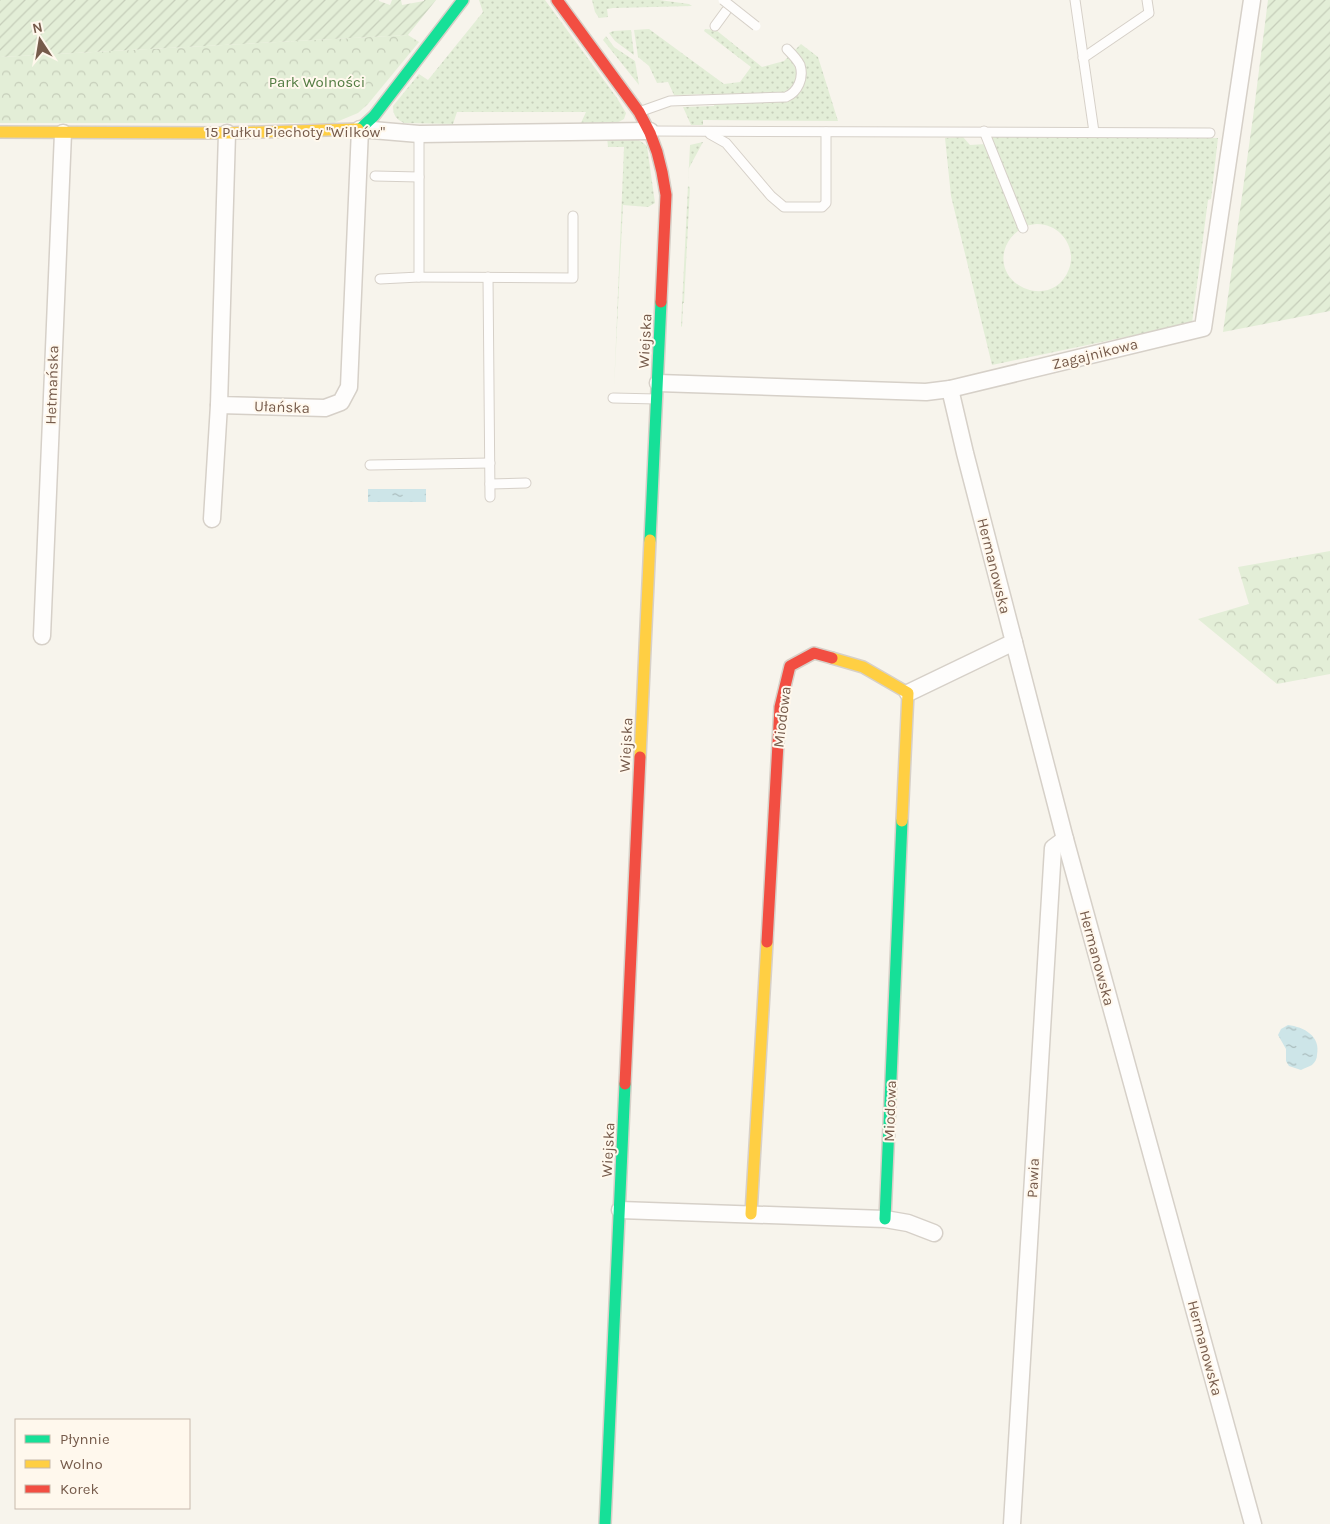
<svg xmlns="http://www.w3.org/2000/svg" width="1330" height="1524" font-family="Karla,sans-serif">
<style>
.grass{fill:url(#grass-dots)}
.forest{fill:url(#forest-crowns)}
.garden{fill:url(#garden-furrows)}
.water{fill:url(#water-ripples)}
.lines{fill:none;stroke-linecap:round;stroke-linejoin:round}
.lane-casing{stroke:#d6d0c8;stroke-width:11}
.street-casing{stroke:#d6d0c8;stroke-width:19}
.fast-casing{stroke:#d7d0c8;stroke-width:14}
.slow-casing{stroke:#d7d0c8;stroke-width:14}
.jam-casing{stroke:#d7d0c8;stroke-width:14}
.lane{stroke:#fefdfc;stroke-width:9}
.street{stroke:#fefdfc;stroke-width:16}
.fast{stroke:#16e098;stroke-width:11}
.slow{stroke:#ffcf43;stroke-width:11}
.jam{stroke:#f24e42;stroke-width:11}
.lane-bridge-casing{stroke:#d6d0c8;stroke-width:11;stroke-linecap:butt}
.lane-bridge{stroke:#fefdfc;stroke-width:9}
.labels{text-anchor:middle;dominant-baseline:central;stroke-width:4;stroke-linejoin:round;paint-order:stroke}
.park-label{font-size:15px;fill:#527c42;stroke:#fff8ed}
.street-label{font-size:15px;fill:#765b4b;stroke:#fff8ed}
</style>
<defs>
<pattern id="grass-dots" width="8" height="8" patternUnits="userSpaceOnUse" patternTransform="scale(1.25)"><rect width="8" height="8" fill="#e3eed7"/><path d="M2 2h.1M6 6h.1" fill="none" stroke="#c6ceba" stroke-width="1.8" stroke-linecap="round"/></pattern>
<pattern id="forest-crowns" width="20" height="18" patternUnits="userSpaceOnUse" patternTransform="scale(1.25)"><rect width="20" height="18" fill="#e3eed7"/><path d="M2 6a3 3 0 1 1 6 0M12 15a3 3 0 1 1 6 0" fill="none" stroke="#c6ceba"/></pattern>
<pattern id="garden-furrows" width="10" height="10" patternUnits="userSpaceOnUse" patternTransform="scale(1.25)"><rect width="10" height="10" fill="#e3eed7"/><path d="M-1 1l2-2M0 10L10 0M9 11l2-2" fill="none" stroke="#c6ceba"/></pattern>
<pattern id="water-ripples" width="26" height="14" patternUnits="userSpaceOnUse" patternTransform="scale(1.25)"><rect width="26" height="14" fill="#cde5e8"/><path d="M2 4q2-2 4 0t4 0M15 11q2-2 4 0t4 0" fill="none" stroke="#abbdbe"/></pattern>
</defs>
<rect width="100%" height="100%" fill="#f7f4ec"/>
<g class="grass">
<path d="M479 0H545L617 98 626 113 624 119 615 124 580 125 586 112H457L453 124 404 123C396 119 393 115 393 106L419 74 428 80 483 12Z"/>
<polygon points="592,0 659,0 689,4 692,6 613,8 607,9 608,17 599,18 595,12"/>
<polygon points="649,29 724,84 740,82 751,67 704,31 705,29 716,30 762,67 784,61 801,44 818,57 838,121 703,120 703,125 691,125 683,107 714,106 715,94 674,95 668,82 657,83 649,66 638,57 634,30"/>
<polygon points="631,30 634,55 615,41 609,33 613,31"/>
<polygon points="606,36 614,47 635,61 639,85 603,40"/>
<path d="M607 137C623 137 634 134 647 146L655 203 648 207 623 205 614 389 624 147H608Z"/>
<path d="M963 137 970 145 986 144 1021 229C1014 233 1009 239 1006 246 990 286 1053 312 1069 269 1077 248 1061 224 1037 224 1034 224 1030 225 1026 226L991 137 1218 138 1211 199 1208 200 1192 323 992 365 951 196 945 138Z"/>
<polygon points="703,142 689,168 688,186 690,187 684,303 683,303 682,327 681,326 690,145"/>
</g>
<g class="forest">
<polygon points="408,35 419,42 368,104 358,113 334,123 0,123 0,57"/>
<polygon points="1330,551 1330,674 1277,684 1198,619 1249,604 1238,567"/>
</g>
<g class="garden">
<polygon points="0,0 379,0 379,1 390,5 392,0 401,0 402,5 424,1 424,0 436,0 408,35 0,57"/>
<polygon points="1268,0 1330,0 1330,311 1223,332 1253,117"/>
</g>
<g class="water">
<rect x="368" y="489" width="58" height="13"/>
<path d="M1288 1025C1304 1027 1321 1036 1317 1055 1317 1059 1315 1062 1312 1065 1309 1067 1304 1068 1301 1070L1289 1066 1286 1061V1049L1278 1035 1281 1029Z"/>
</g>
<g class="lines">
<defs>
<g id="lane">
<polyline points="1075,0 1094,132"/>
<polyline points="715,26 726,11"/>
<polyline points="1083,58 1149,13 1147,0"/>
<path d="M639 112 670 101 786 97C798 92 804 78 800 65 797 59 792 54 787 49"/>
<polyline points="650,131 1210,133"/>
<polyline points="984,131 1023,228"/>
<polyline points="419,134 419,277 573,278 573,216"/>
<polyline points="710,134 726,143 771,196 784,207 822,207 826,203 826,132"/>
<polyline points="375,176 419,177"/>
<polyline points="488,277 490,497"/>
<polyline points="380,279 419,277"/>
<polyline points="613,398 657,399"/>
<polyline points="370,465 490,463"/>
<polyline points="490,484 526,483"/>
</g>
<g id="street">
<polyline points="227,133 219,405 325,408 341,402 349,387 360,129 419,134 650,131"/>
<polyline points="658,383 926,392 950,389 1203,328 1252,0"/>
<polyline points="950,389 965,453 1065,839 1253,1524"/>
<polyline points="212,519 219,405"/>
<polyline points="42,636 63,133"/>
<polyline points="908,693 1014,642"/>
<polyline points="620,1210 885,1219 908,1223 934,1233"/>
<polyline points="1012,1524 1053,848 1065,839"/>
</g>
<g id="fast">
<polyline points="358,129 360,129 374,116 463,0"/>
<polyline points="650,540 661,302"/>
<polyline points="885,1219 902,821"/>
<polyline points="605,1524 625,1084"/>
</g>
<g id="slow">
<polyline points="0,132 227,133 358,129"/>
<polyline points="832,658 863,667 908,693 902,821"/>
<polyline points="640,757 650,540"/>
<polyline points="751,1214 767,942"/>
</g>
<g id="jam">
<polyline points="557,0 639,112 650,133 657,152 662,172 666,195 661,302"/>
<polyline points="767,942 780,707 790,666 814,653 832,658"/>
<polyline points="625,1084 640,757"/>
</g>
</defs>
<use href="#lane" class="lane-casing"/>
<use href="#street" class="street-casing"/>
<use href="#fast" class="fast-casing"/>
<use href="#slow" class="slow-casing"/>
<use href="#jam" class="jam-casing"/>
<use href="#lane" class="lane"/>
<use href="#street" class="street"/>
<use href="#fast" class="fast"/>
<use href="#slow" class="slow"/>
<use href="#jam" class="jam"/>
<defs>
<polyline id="lane-bridge" points="723,0 756,26"/>
</defs>
<use href="#lane-bridge" class="lane-bridge-casing"/>
<use href="#lane-bridge" class="lane-bridge"/>
</g>
<g class="labels">
<g class="park-label">
<text x="317" y="82">Park Wolności</text>
</g>
<g class="street-label">
<text x="295" y="132">15 Pułku Piechoty "Wilków"</text>
<text transform="translate(645 341) rotate(-87)">Wiejska</text>
<text transform="translate(1095 354) rotate(-14)">Zagajnikowa</text>
<text transform="translate(52 385) rotate(-88)">Hetmańska</text>
<text transform="translate(282 407) rotate(2)">Ułańska</text>
<text transform="translate(994 566) rotate(76)">Hermanowska</text>
<text transform="translate(782 717) rotate(-83)">Miodowa</text>
<text transform="translate(626 745) rotate(-87)">Wiejska</text>
<text transform="translate(1097 958) rotate(75)">Hermanowska</text>
<text transform="translate(890 1111) rotate(-88)">Miodowa</text>
<text transform="translate(608 1150) rotate(-87)">Wiejska</text>
<text transform="translate(1033 1178) rotate(-87)">Pawia</text>
<text transform="translate(1205 1348) rotate(75)">Hermanowska</text>
</g>
</g>
<rect x="15" y="1419" width="175" height="90" fill="#fff8ed" stroke="#c8b9ac"/>
<rect x="25" y="1435" width="25" height="8" fill="#16e098" stroke="#c8b9ac"/>
<text x="60" y="1444" font-size="15" fill="#765b4b">Płynnie</text>
<rect x="25" y="1460" width="25" height="8" fill="#ffcf43" stroke="#c8b9ac"/>
<text x="60" y="1469" font-size="15" fill="#765b4b">Wolno</text>
<rect x="25" y="1485" width="25" height="8" fill="#f24e42" stroke="#c8b9ac"/>
<text x="60" y="1494" font-size="15" fill="#765b4b">Korek</text>
<g transform="translate(40 40) rotate(348)" stroke="#fff8ed" stroke-width="4" paint-order="stroke">
<path d="M0-4L9 19L0 12L-9 19Z" fill="#765b4b"/>
<text y="-8" font-size="14" font-weight="bold" text-anchor="middle" fill="#765b4b">N</text>
</g>
</svg>
